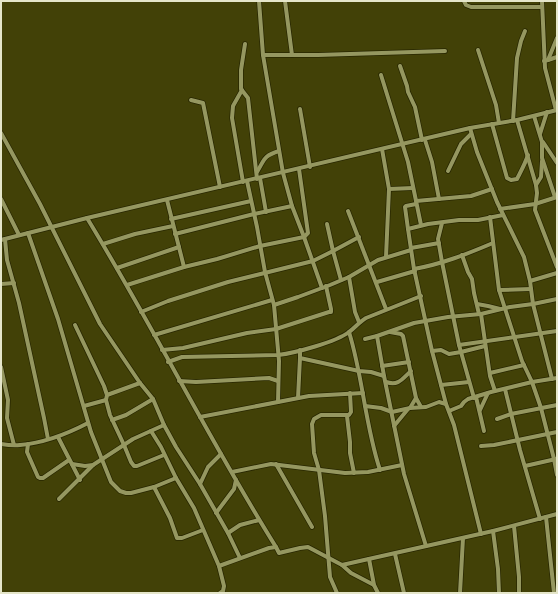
<svg xmlns="http://www.w3.org/2000/svg" width="558" height="594" font-family="Mulish,sans-serif">
<style>
.lines{fill:none;stroke-linecap:round;stroke-linejoin:round}
.minor-casing{stroke:#282700;stroke-width:5.5}
.minor{stroke:#959760;stroke-width:4}
</style>
<rect width="100%" height="100%" fill="#424107"/>
<g class="lines">
<defs>
<g id="minor">
<polyline points="259,1 263,55 283,173 292,206 304,237 322,288"/>
<polyline points="285,1 292,55"/>
<polyline points="464,1 466,5 471,7 542,7"/>
<polyline points="542,1 545,68 556,110"/>
<polyline points="245,44 241,70 241,89 248,98 257,179"/>
<polyline points="478,50 496,105 499,123"/>
<polyline points="263,55 318,55 445,51"/>
<polyline points="548,60 557,57"/>
<polyline points="544,61 548,60 557,38"/>
<polyline points="400,66 407,86 408,92 415,107 422,140"/>
<polyline points="381,75 408,162 421,225"/>
<polyline points="242,90 233,106 232,118 243,182"/>
<polyline points="191,100 203,103 220,187"/>
<polyline points="300,109 310,167"/>
<polyline points="534,116 542,142 542,158 555,197"/>
<polyline points="517,120 536,185 537,193 535,210 557,267"/>
<polyline points="513,121 517,58 521,41 525,31"/>
<path d="M492 124 507 178 511 180 517 179C521 171 525 164 528 155"/>
<polyline points="470,128 477,152 497,202 524,257 530,281 533,304 552,379"/>
<polyline points="1,133 40,204 100,324 140,383 153,399 164,425 176,447 200,484 228,533 240,558"/>
<polyline points="540,134 547,112"/>
<polyline points="425,140 432,162 439,199"/>
<polyline points="543,142 557,163"/>
<polyline points="382,149 389,189 386,257"/>
<polyline points="448,171 461,144 471,134"/>
<path d="M257 172C265 159 263 156 279 151"/>
<polyline points="260,178 266,212"/>
<polyline points="247,181 257,227 265,272 274,305 279,361 278,402"/>
<polyline points="536,185 541,177 542,161"/>
<polyline points="389,189 413,188"/>
<polyline points="1,199 19,235"/>
<polyline points="167,200 184,267"/>
<polyline points="416,201 471,196 492,189"/>
<polyline points="500,209 535,204 557,197"/>
<polyline points="348,211 386,309"/>
<polyline points="490,217 499,290 522,361 532,382 541,408 554,459 557,475"/>
<path d="M87 218C153 326 209 440 276 547"/>
<polyline points="171,219 251,201"/>
<polyline points="442,223 438,239 442,262 459,345 474,398"/>
<polyline points="327,224 333,251 359,237"/>
<polyline points="408,229 405,207 406,206 416,204"/>
<polyline points="28,233 58,319 91,432 111,482 120,491 126,493 131,493 154,487 176,478"/>
<polyline points="175,234 254,214 292,206"/>
<polyline points="5,239 7,260 19,303 44,418 48,439"/>
<polyline points="1,240 87,218 470,128 517,120 557,110"/>
<polyline points="103,244 135,234 173,226"/>
<polyline points="411,248 439,243"/>
<polyline points="462,255 468,272 472,279 474,293 479,314"/>
<polyline points="117,268 179,247"/>
<path d="M414 269C442 264 467 254 493 243"/>
<polyline points="349,277 355,312 359,322"/>
<polyline points="530,281 557,273"/>
<polyline points="377,282 415,271"/>
<polyline points="1,284 14,283"/>
<polyline points="127,285 184,267 217,259 260,246 304,237 308,233 299,169"/>
<polyline points="499,290 531,289"/>
<polyline points="477,304 488,306 500,309"/>
<polyline points="274,305 298,297 330,285 349,277 378,260 411,250"/>
<polyline points="141,312 168,301 228,282 313,261 333,251 341,280"/>
<polyline points="481,314 490,376 495,391"/>
<polyline points="75,325 104,386 107,395"/>
<path d="M349 332C363 377 365 425 380 470"/>
<polyline points="390,332 401,334 403,336 416,398 421,407"/>
<polyline points="154,335 272,300"/>
<polyline points="365,339 377,336"/>
<polyline points="459,345 557,331"/>
<polyline points="162,350 183,348 247,333 276,329 329,312 331,312 331,309 326,286"/>
<polyline points="300,350 300,358 359,371 371,372 384,376"/>
<polyline points="432,351 441,350 449,354 461,352 485,346"/>
<path d="M168 362 182 357 278 355C295 353 336 342 349 332 355 328 359 322 366 318L421 296"/>
<polyline points="382,366 409,362"/>
<polyline points="1,367 8,400 7,418 14,445"/>
<polyline points="490,373 524,365"/>
<polyline points="179,381 196,382 269,378 278,381"/>
<path d="M386 382C399 386 402 379 411 371"/>
<polyline points="140,383 107,395 106,400 110,415 124,445 131,462 134,466 137,466 164,455"/>
<polyline points="441,385 469,382"/>
<polyline points="505,389 520,450 540,519"/>
<polyline points="476,397 484,431"/>
<polyline points="298,398 300,358"/>
<polyline points="84,406 106,400"/>
<polyline points="365,406 381,408 392,412 410,408 426,407 439,402 446,404"/>
<polyline points="410,408 416,398"/>
<polyline points="480,410 488,393"/>
<polyline points="449,411 461,406 464,402 468,399 491,392 532,382 557,378"/>
<polyline points="347,416 350,442 350,453 354,473"/>
<polyline points="200,417 309,396 363,393"/>
<polyline points="497,419 511,414 557,405"/>
<polyline points="112,420 126,415 153,399"/>
<polyline points="394,426 408,409"/>
<polyline points="151,431 161,447 176,478 194,508 219,566"/>
<polyline points="58,437 80,480"/>
<path d="M1 444C7 445 14 446 20 445 44 443 67 434 88 423"/>
<polyline points="28,444 27,452 38,477 40,478 43,478 69,460"/>
<polyline points="481,446 494,445 557,432"/>
<polyline points="72,464 85,466 93,465 133,439 164,425"/>
<polyline points="276,464 312,527"/>
<polyline points="525,466 556,459"/>
<polyline points="232,472 271,464 345,473 368,472 402,465"/>
<polyline points="200,484 208,467 221,454"/>
<polyline points="154,487 170,518 177,538 182,538 203,530"/>
<polyline points="59,499 93,465"/>
<polyline points="216,513 234,489 236,480"/>
<polyline points="546,517 554,593"/>
<polyline points="514,526 519,577 519,593"/>
<polyline points="493,531 498,569 499,593"/>
<polyline points="228,533 240,525 259,520"/>
<polyline points="481,534 454,425 446,404 432,351 414,269 408,229 428,224 459,220 478,220 503,215"/>
<polyline points="426,546 404,474 384,376 377,336 414,323 448,317 481,314 510,307 533,304 557,299"/>
<polyline points="395,554 404,593"/>
<polyline points="369,559 374,585 378,593"/>
<polyline points="342,565 351,573 374,585"/>
<polyline points="220,593 223,591 224,586 219,566 269,548 276,547 279,553 300,548 308,547 342,565 493,531 557,514"/>
<polyline points="337,593 330,577 325,516 319,470 314,453 312,424 314,419 321,415 349,415 351,412 350,393"/>
<polyline points="460,593 463,538"/>
</g>
</defs>
<use href="#minor" class="minor-casing"/>
<use href="#minor" class="minor"/>
</g>
<rect width="558" height="594" fill="none" stroke="#e5e6ca" stroke-width="4"/>
</svg>
